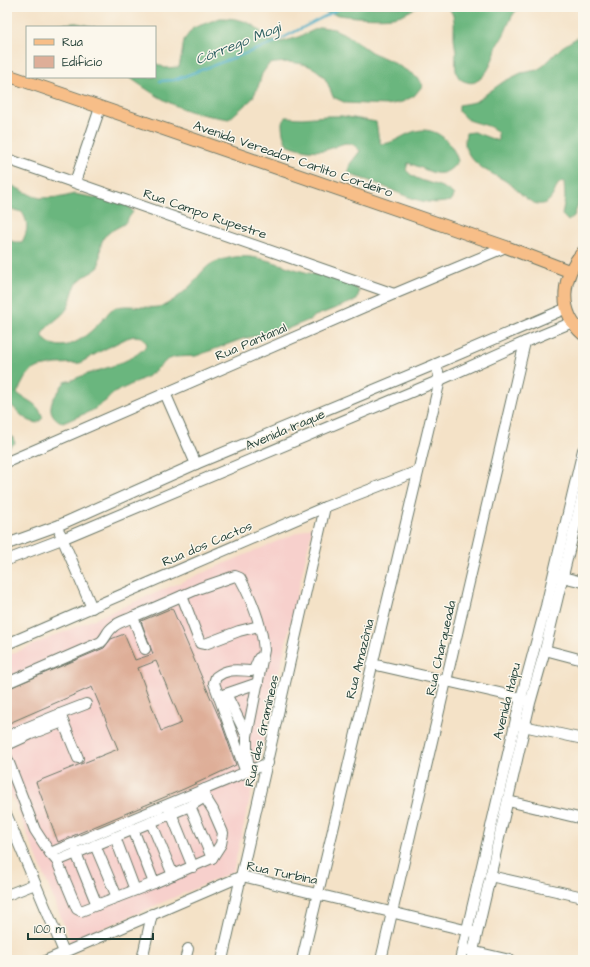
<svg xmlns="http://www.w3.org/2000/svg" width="590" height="967" font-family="'Architects Daughter',sans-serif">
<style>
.built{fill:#f7d0cc}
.forest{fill:#6bb67e;stroke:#457a59}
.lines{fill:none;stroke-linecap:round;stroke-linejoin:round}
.stream{stroke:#45abc4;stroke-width:2.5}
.building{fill:#deae98;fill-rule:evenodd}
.minor-casing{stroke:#6a7767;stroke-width:12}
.major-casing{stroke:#6a7767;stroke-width:14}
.minor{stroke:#fff;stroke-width:10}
.major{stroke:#f7be88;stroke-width:12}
.labels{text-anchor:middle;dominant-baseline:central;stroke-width:3;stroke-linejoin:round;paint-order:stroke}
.street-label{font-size:13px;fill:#1f3d34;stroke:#fbf7ec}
.water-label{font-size:14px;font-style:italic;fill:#2a5e5f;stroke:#fbf7ec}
</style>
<rect width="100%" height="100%" fill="#fbf7ec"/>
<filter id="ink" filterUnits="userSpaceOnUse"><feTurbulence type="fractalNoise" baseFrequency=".025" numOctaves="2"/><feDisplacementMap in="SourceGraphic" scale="8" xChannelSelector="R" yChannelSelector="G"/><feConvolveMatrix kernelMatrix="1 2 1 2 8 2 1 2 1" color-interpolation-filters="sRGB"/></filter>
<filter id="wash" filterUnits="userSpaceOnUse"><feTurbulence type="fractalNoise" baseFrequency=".012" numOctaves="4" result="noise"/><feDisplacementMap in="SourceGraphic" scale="16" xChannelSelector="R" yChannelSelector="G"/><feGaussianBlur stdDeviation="0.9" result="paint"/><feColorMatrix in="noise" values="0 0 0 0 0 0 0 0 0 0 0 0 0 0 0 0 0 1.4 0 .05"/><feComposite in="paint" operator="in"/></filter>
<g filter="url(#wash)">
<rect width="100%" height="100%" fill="#f4e2c7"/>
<polygon class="built" points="313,526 233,872 71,942 7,784 7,656"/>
<g class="forest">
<path d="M316 7H417C408 12 402 16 392 17 378 19 324 17 316 7Z"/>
<path d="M447 7H520C510 15 509 25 503 36 502 38 500 41 498 43 493 57 490 75 475 82 472 83 470 83 467 82 452 79 456 62 456 51 455 46 454 40 454 35 454 25 456 14 447 7Z"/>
<path d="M220 18C234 18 249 20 259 30 262 32 264 37 267 40L281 42 296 38 321 27 334 29 347 35 371 52 389 60 414 75 423 85 414 96 402 102 387 105 346 103 333 97C330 89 327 79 320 73 308 61 285 61 269 64L262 74 258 87 252 99 229 119C216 117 202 115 189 111 168 104 147 90 129 77H155V63L165 68 179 67 182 53 184 40 193 28Z"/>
<polygon points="76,23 95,27 51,27 61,24"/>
<path d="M583 34V183L577 208 574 216 568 221 562 215 565 198 564 181 558 184C554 193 550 206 538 204 528 203 518 190 510 184 501 177 490 174 481 167 476 163 470 158 467 151 464 146 465 139 466 133L474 132 498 141V133C491 124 480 125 469 120 465 118 462 115 459 112V105L475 102 503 82 521 73 537 70 543 66 562 47Z"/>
<path d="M326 116H342L376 122C378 130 377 137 381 144 392 144 400 137 410 133 433 123 452 140 458 161 441 184 429 169 408 163L406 170C418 185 441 181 454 195L450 201C423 208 399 192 375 183 366 179 357 178 348 173L350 164 360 151C347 135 339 148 324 150 312 152 298 149 287 144 283 137 282 131 282 122L286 117 302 118Z"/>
<path d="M7 184 11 185 33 196 40 198 63 197 74 194 115 201 129 206 133 212 124 224 111 231 104 237 101 244 99 267C93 273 84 275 79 281 72 289 72 298 68 307 62 318 48 323 42 334 45 340 47 343 55 345 73 350 91 332 103 319 106 317 108 312 111 310 125 300 152 313 167 304 176 299 186 291 193 283 199 276 205 266 215 262 219 260 225 259 229 258 257 252 283 267 309 273 327 277 346 276 359 291L357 300 315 316 309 320 280 332 264 334 242 339 196 356 175 357 167 360 150 375 112 394 107 400 93 410 63 423C47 415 48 404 59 391 60 389 62 385 64 383 66 381 70 381 72 380 93 370 135 364 147 344L142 337 134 336 127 338 101 351 80 363 56 364 39 367 31 371 25 378 17 393C28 402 38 402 43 418L37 423C23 421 18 410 7 402V239L14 242H22C28 231 29 223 22 212L14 210 7 211Z"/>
<polygon points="7,436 12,436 15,443 7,449"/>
</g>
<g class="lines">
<polyline class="stream" points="160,81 174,80 271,44 343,7"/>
</g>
<g id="blocks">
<path class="building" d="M172 608 221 722 236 765 184 789 58 842 36 782 118 749 92 687 7 724V689L104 648 111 639 124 634 135 660 153 654 141 621ZM156 661 182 723 161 731 138 668Z"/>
</g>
</g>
<g filter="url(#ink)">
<use href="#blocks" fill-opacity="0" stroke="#6a7767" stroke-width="1"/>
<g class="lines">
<defs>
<g id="minor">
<polyline points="7,159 394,294"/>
<polyline points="75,182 100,108"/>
<polyline points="165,393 196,464"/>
<polyline points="7,462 394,294 506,247"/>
<polyline points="60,533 92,608"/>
<polyline points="7,544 57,526 196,464 436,364 567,308"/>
<polyline points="7,560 62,539 440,380 525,342 573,322"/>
<polyline points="558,576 583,582"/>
<polyline points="182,596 200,643 205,644 239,631 259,626"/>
<polyline points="7,644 325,507 418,471"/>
<path d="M145 649 133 617 200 588 235 576 240 578C252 600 262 626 264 650L247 736V755L249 770"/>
<polyline points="545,650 583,660"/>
<polyline points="372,664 521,698 526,701"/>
<path d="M7 683 101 642C106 638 107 631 113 627 118 622 127 620 133 617"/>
<polyline points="226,694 247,736"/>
<polyline points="220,696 258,683"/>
<polyline points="519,725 583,739"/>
<polyline points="7,737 21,730 60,714"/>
<polyline points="7,745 31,734 63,722"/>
<polyline points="7,758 35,830 50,853 57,861 77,909 81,911 154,883 212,858 221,844 223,833 213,810 203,794"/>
<polyline points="78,758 60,714 86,704"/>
<path d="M244 767 214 683 216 677C228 668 237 670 251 671L254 670 259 658"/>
<polyline points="508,801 583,819"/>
<polyline points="190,806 212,858"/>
<polyline points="169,808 193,867"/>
<polyline points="7,816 64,952 63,958"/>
<polyline points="151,822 173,875"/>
<polyline points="133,829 154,883"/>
<polyline points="115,837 135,890"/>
<polyline points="95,845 117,897"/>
<polyline points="50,853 268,763"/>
<polyline points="76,853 97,905"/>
<polyline points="57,861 190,806 200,800 205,789"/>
<polyline points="490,876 583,897"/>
<polyline points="7,895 35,884"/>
<polyline points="467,950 510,960"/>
<polyline points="47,960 242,876 473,932"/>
<polyline points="142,960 152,914"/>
<polyline points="185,960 188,949"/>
<polyline points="222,960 325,507"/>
<polyline points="302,960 440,380 436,364"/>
<polyline points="381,960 525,342"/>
<polyline points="460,960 521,698 546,606 583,450"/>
<polyline points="471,960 530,703 545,650 583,493"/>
</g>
<g id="major">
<polyline points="7,75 506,247 569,271"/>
<path d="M583 252C562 276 557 311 583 334"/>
</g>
</defs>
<use href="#minor" class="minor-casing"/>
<use href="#major" class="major-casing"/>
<use href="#minor" class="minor"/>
<use href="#major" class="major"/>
</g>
</g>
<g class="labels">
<g class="street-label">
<text transform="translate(293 159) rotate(19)">Avenida Vereador Carlito Cordeiro</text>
<text transform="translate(205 214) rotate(19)">Rua Campo Rupestre</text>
<text transform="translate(251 342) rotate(-23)">Rua Pantanal</text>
<text transform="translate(285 430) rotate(-23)">Avenida Iraque</text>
<text transform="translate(207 544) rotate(-23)">Rua dos Cactos</text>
<text transform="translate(441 648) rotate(-77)">Rua Charqueada</text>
<text transform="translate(360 659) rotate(-76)">Rua Amazônia</text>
<text transform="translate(507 701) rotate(-76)">Avenida Itaipu</text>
<text transform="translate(262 731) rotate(-77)">Rua das Gramíneas</text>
<text transform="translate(282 873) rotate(12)">Rua Turbina</text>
</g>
<g class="water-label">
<text transform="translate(238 44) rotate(-22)">Córrego Mogi</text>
</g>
</g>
<rect width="590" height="967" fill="none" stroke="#fbf7ec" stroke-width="24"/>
<rect x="26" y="26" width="130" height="52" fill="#fbf7ec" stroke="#a3ada2"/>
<rect x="34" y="39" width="20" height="6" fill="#f7be88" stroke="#a3ada2"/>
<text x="62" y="46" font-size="12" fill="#1f3d34">Rua</text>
<rect x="34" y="56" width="20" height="12" fill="#deae98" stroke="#a3ada2"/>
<text x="62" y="66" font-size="12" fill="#1f3d34">Edifício</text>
<path d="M28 933v6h125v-6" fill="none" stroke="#1f3d34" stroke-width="2"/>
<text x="34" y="933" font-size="12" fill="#1f3d34" stroke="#fbf7ec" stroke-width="3" paint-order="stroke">100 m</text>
</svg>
